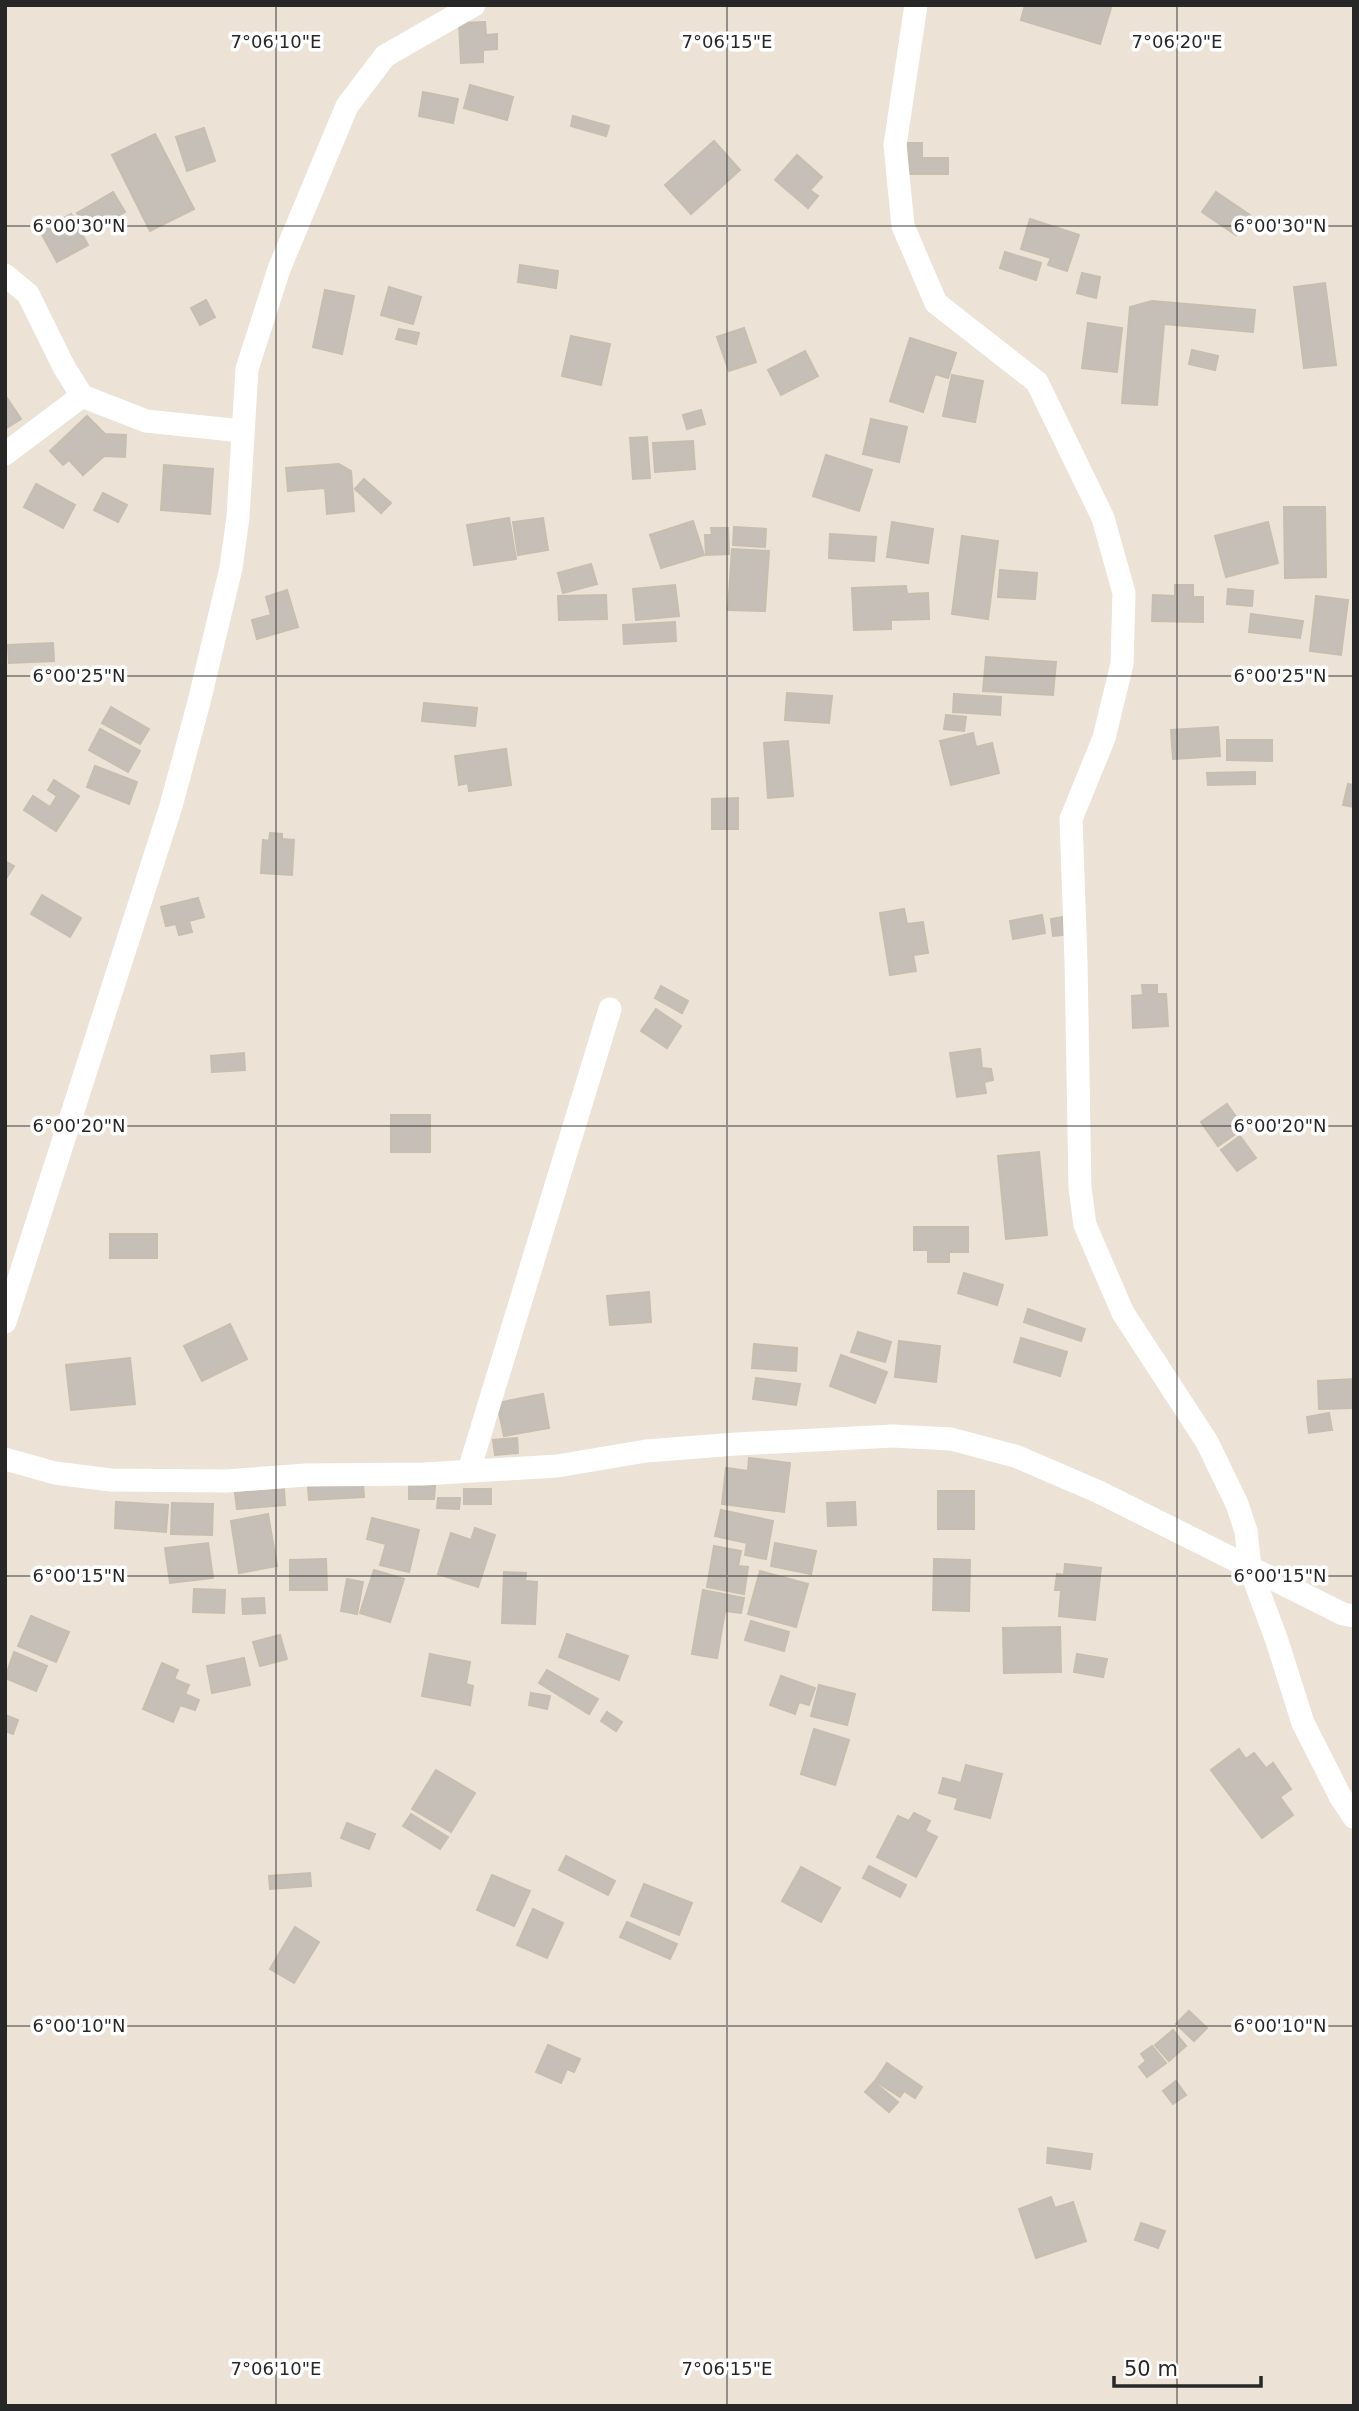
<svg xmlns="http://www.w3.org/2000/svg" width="1359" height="2411" font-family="'DejaVu Sans',sans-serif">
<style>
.building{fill:#c6bfb7;stroke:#c7beb0;stroke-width:2}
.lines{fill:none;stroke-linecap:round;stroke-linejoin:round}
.minor{stroke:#fff;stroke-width:23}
.ticks{fill:none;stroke:#272727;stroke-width:2;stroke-opacity:0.45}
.ticks-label{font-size:18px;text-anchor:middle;fill:#272727;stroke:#fff;stroke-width:7;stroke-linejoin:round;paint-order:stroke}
</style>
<rect width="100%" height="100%" fill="#ece2d6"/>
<g class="building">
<polygon points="1025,5 1101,5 1111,8 1100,44 1021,20"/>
<polygon points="485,22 486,35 497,34 497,49 483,50 483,62 461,63 459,23"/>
<polygon points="470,85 513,97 507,120 464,108"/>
<polygon points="423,92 458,99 453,123 419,116"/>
<polygon points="573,116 609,126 606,136 571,126"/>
<polygon points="204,128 215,161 187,171 176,137"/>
<polygon points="155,134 194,209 150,231 112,155"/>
<polygon points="714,141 740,170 691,214 665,185"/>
<polygon points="908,143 922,143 922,158 948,158 948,174 909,174"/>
<polygon points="797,155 822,177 810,190 818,196 808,208 775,180"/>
<polygon points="113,192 125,212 89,233 77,213"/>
<polygon points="1216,192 1250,215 1236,235 1202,212"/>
<polygon points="71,214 88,245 57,262 40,231"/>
<polygon points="1030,219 1079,235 1067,271 1048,265 1051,258 1021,249"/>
<polygon points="1005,252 1041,263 1036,280 1000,268"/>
<polygon points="520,265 558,271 556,288 518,282"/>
<polygon points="1082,273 1100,277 1096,298 1077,293"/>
<polygon points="1325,283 1336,365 1304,368 1294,287"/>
<polygon points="389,287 421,297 413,324 381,315"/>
<polygon points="325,290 354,296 342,354 313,347"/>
<polygon points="206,300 215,317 200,325 191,308"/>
<polygon points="1152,301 1255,310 1253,332 1164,324 1157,405 1122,403 1130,307"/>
<polygon points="1088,323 1122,328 1117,372 1082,368"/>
<polygon points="744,328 756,362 729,371 717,337"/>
<polygon points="399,329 419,333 416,344 396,339"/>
<polygon points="571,336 610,344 601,385 562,376"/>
<polygon points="910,338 956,353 948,378 935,374 923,412 890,401"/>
<polygon points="1192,350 1218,356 1215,370 1189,364"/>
<polygon points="805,351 818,376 781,395 768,370"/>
<polygon points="952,375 983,381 975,422 943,416"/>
<polygon points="5,395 21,419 5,429"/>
<polygon points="701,410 705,424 687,429 683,415"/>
<polygon points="87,416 105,434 126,435 125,457 104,456 83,475 69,460 63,465 50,451"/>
<polygon points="871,419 907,427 899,462 863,454"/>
<polygon points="647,437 650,478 633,479 630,438"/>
<polygon points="693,441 695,469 655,472 653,443"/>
<polygon points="826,455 872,470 859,511 813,496"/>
<polygon points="339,464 351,471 354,511 327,514 325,488 288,491 286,468"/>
<polygon points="164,465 213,469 210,514 161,510"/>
<polygon points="364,479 391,503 381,513 355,489"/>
<polygon points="36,484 75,505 63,528 24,507"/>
<polygon points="103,493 127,505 118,522 94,510"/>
<polygon points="1284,507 1325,507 1326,577 1285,578"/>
<polygon points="509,518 516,559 474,565 467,525"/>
<polygon points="543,518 548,550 518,555 513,522"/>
<polygon points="693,521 704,555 661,568 650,535"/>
<polygon points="892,522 933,529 928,563 887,557"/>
<polygon points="1268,522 1278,563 1226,577 1215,536"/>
<polygon points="734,527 766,529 765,547 733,545"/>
<polygon points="711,528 728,528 729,554 706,555 705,535 712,535"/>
<polygon points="830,534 876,537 874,561 829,558"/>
<polygon points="962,536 998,541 988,619 952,614"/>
<polygon points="732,549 769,551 765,611 728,610"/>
<polygon points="591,564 597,584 563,593 558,573"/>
<polygon points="1000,570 1037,573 1035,599 998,597"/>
<polygon points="675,585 679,616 636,620 633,589"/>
<polygon points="1175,585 1193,585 1193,597 1203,597 1203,622 1152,621 1153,595 1175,596"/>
<polygon points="906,586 907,594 928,593 929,619 891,620 891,629 854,630 852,588"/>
<polygon points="1228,589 1253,591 1252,606 1227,604"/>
<polygon points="287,590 298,627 257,639 252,620 271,615 266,597"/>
<polygon points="606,595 607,619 559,620 558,596"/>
<polygon points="1316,596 1348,600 1341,655 1310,651"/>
<polygon points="1251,614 1303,621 1300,638 1249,632"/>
<polygon points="675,622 676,641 624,644 623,625"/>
<polygon points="53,643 54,661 9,663 8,645"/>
<polygon points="986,657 1056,662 1053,695 983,691"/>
<polygon points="787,693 832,696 829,723 785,720"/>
<polygon points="954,694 1001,697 1000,715 953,712"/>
<polygon points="424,703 477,708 475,726 422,721"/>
<polygon points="111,707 149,729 140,744 102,723"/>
<polygon points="946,715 966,717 964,731 944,729"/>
<polygon points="1218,727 1220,756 1173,759 1171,730"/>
<polygon points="100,729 140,751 128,772 89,750"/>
<polygon points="973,733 976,747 992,743 999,773 951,785 940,741"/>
<polygon points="1227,740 1272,740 1272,761 1227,760"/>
<polygon points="788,741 793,796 768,798 764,743"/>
<polygon points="506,749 511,785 469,791 468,783 459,785 455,756"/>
<polygon points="95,766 137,782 129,804 87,787"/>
<polygon points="1255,772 1255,784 1208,785 1207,773"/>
<polygon points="54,780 79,796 56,831 24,810 33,796 50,807 57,796 48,790"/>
<polygon points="1348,784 1354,785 1354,807 1343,805"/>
<polygon points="738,798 738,829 712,829 712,799"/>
<polygon points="270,833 282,834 282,839 294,840 292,875 261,873 263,840 269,841"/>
<polygon points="5,861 14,866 5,880"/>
<polygon points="42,895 81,918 70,937 31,914"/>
<polygon points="198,898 204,917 189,921 192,932 179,935 176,924 166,926 161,907"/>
<polygon points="904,909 907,924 923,922 928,953 913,955 916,971 890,975 880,913"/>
<polygon points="1042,915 1045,933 1013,939 1010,921"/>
<polygon points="1069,916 1072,934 1053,936 1051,919"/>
<polygon points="1142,985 1157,985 1157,994 1166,994 1168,1026 1133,1028 1132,996 1143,995"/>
<polygon points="661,986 688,1001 682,1013 655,998"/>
<polygon points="656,1009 681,1026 667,1048 641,1031"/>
<polygon points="980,1049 982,1068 991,1069 993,1080 984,1082 986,1093 957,1097 950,1053"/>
<polygon points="244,1053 245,1070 212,1072 211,1056"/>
<polygon points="1227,1104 1244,1128 1218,1146 1201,1122"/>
<rect x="391" y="1115" width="39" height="37"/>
<polygon points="1240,1136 1256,1158 1237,1171 1221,1150"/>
<polygon points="1039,1152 1047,1235 1006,1239 998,1156"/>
<polygon points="914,1227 968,1227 968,1252 949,1252 949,1262 928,1262 928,1250 914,1250"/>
<rect x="110" y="1234" width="47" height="24"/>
<polygon points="964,1273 1003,1285 997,1305 958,1293"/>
<polygon points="649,1292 651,1322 610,1325 607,1296"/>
<polygon points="1028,1309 1085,1329 1081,1341 1024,1322"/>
<polygon points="230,1324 247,1359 202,1381 184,1346"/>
<polygon points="858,1332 891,1342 885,1362 851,1352"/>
<polygon points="1021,1338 1067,1352 1060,1376 1014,1362"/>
<polygon points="899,1341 940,1346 936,1382 895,1377"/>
<polygon points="754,1344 797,1348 796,1371 752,1368"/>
<polygon points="841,1355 887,1372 875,1403 830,1386"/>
<polygon points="130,1358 135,1404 71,1410 66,1365"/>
<polygon points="756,1378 800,1384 796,1405 753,1399"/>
<polygon points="1354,1379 1354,1408 1319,1409 1318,1381"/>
<polygon points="543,1394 549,1428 504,1436 497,1403"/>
<polygon points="1329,1413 1332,1430 1309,1433 1307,1417"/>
<polygon points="517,1438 518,1453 495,1455 493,1440"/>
<polygon points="749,1458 790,1463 784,1512 722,1504 726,1468 748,1471"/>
<polygon points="363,1484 364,1497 309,1500 308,1487"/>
<polygon points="409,1485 435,1486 434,1499 409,1499"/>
<polygon points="284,1489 285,1505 237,1509 235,1493"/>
<rect x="464" y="1489" width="27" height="15"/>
<rect x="938" y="1491" width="36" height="38"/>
<polygon points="438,1498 460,1498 459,1509 437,1508"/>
<polygon points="116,1502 168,1505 166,1532 115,1528"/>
<polygon points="855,1502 856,1525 828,1526 827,1503"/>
<polygon points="172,1503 213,1504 212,1535 171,1534"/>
<polygon points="721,1510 773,1521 766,1559 745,1555 747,1543 715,1536"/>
<polygon points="268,1514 277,1566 239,1573 231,1521"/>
<polygon points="372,1518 419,1530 409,1572 380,1565 386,1544 367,1539"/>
<polygon points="475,1528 495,1535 478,1587 438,1574 451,1533 471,1540"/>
<polygon points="208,1543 213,1578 170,1583 165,1548"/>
<polygon points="775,1543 816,1551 811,1574 771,1566"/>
<polygon points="714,1546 741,1551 738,1566 748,1567 744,1594 707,1587"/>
<polygon points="326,1559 327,1590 290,1590 290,1560"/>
<polygon points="934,1559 970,1560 969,1611 933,1610"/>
<polygon points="1065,1564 1101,1568 1095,1620 1059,1616 1061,1590 1055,1590 1057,1574 1064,1575"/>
<polygon points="374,1570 404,1579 390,1622 360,1613"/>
<polygon points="760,1571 808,1584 796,1627 748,1614"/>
<polygon points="504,1572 526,1573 525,1581 537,1582 535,1624 502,1623"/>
<polygon points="347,1579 363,1582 357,1614 341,1611"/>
<polygon points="194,1589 225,1590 224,1613 193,1612"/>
<polygon points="703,1590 744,1598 741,1613 725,1611 717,1658 692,1654"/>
<polygon points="264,1598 265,1613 243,1614 242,1599"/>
<polygon points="31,1616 69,1632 56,1662 18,1646"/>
<polygon points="751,1621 789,1632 784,1651 745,1640"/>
<polygon points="1060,1627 1061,1672 1004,1673 1003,1628"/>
<polygon points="567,1634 628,1656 619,1680 559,1657"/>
<polygon points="280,1635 287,1659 260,1666 253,1642"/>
<polygon points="14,1652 47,1666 36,1691 5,1678"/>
<polygon points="430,1654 470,1662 466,1684 473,1686 470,1705 422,1696"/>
<polygon points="1077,1654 1107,1659 1103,1677 1074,1672"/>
<polygon points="244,1658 250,1685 212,1693 207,1666"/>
<polygon points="162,1663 178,1670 174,1679 189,1685 185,1694 199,1700 195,1710 180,1705 173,1722 143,1709"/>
<polygon points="547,1670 598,1699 589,1714 539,1683"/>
<polygon points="781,1676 815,1688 809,1705 799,1702 795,1714 770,1705"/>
<polygon points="819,1685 855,1694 847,1725 811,1716"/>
<polygon points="531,1693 550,1696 547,1709 529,1705"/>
<polygon points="607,1712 622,1722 616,1731 601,1721"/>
<polygon points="5,1715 18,1720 13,1734 5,1731"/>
<polygon points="814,1729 849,1740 835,1785 801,1774"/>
<polygon points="1239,1749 1246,1759 1254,1753 1266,1768 1273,1763 1291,1789 1280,1797 1293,1815 1262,1838 1211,1770"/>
<polygon points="966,1765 1002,1774 990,1818 955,1809 958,1798 939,1793 943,1778 961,1783"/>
<polygon points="436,1770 475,1793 451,1832 412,1809"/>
<polygon points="914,1813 930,1821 925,1831 937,1837 916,1877 877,1857 898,1816 909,1821"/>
<polygon points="411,1814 448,1837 440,1849 403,1826"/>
<polygon points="347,1823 375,1834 369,1849 341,1838"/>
<polygon points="566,1856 615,1881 608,1895 559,1870"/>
<polygon points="869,1866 906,1885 900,1897 863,1878"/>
<polygon points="801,1867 840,1888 821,1922 782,1901"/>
<polygon points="310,1873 311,1886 270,1889 269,1876"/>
<polygon points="492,1875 530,1891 514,1926 477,1910"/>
<polygon points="644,1884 692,1903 679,1935 631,1916"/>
<polygon points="533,1909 563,1923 547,1958 517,1945"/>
<polygon points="627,1922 677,1944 670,1959 620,1937"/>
<polygon points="295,1927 319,1942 294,1983 270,1969"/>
<polygon points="1189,2011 1207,2028 1194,2041 1176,2024"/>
<polygon points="1173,2030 1186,2046 1169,2061 1155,2045"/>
<polygon points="548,2045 580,2059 574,2072 567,2069 561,2083 536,2072"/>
<polygon points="1152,2046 1166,2063 1147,2077 1139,2067 1146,2061 1141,2054"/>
<polygon points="887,2063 922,2087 915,2098 904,2091 900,2097 875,2081"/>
<polygon points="1176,2081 1186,2095 1173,2104 1163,2091"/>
<polygon points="874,2082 898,2102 889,2112 865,2092"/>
<polygon points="1048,2148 1092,2154 1090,2169 1047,2163"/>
<polygon points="1051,2197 1055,2208 1073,2202 1086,2241 1036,2258 1019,2209"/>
<polygon points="1141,2223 1165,2231 1158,2248 1135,2240"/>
</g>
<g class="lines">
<g class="minor">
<polyline points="916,5 895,145 903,226 936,303 1037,382 1103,518 1124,593 1122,664 1104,738 1071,819 1076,961 1080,1188 1085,1225 1123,1313 1207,1442 1237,1504 1246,1531 1250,1568 1277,1641 1303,1723 1340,1796 1354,1817"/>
<polyline points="5,275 28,294 64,367 82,396"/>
<polyline points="5,454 82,396 146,421 242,431"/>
<polyline points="5,1322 171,806 199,702 231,568 238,517 247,369 279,269 347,106 385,56 474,5"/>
<polyline points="5,1459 55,1473 111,1480 226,1481 306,1475 424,1474 557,1466 646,1451 736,1444 893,1436 951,1439 1018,1457 1099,1492 1343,1614 1354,1616"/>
<polyline points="469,1470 610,1009"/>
</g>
</g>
<path class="ticks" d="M276 5V2406M727 5V2406M1177 5V2406M5 226H1354M5 676H1354M5 1126H1354M5 1576H1354M5 2026H1354"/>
<g class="ticks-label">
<text x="276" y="48">7°06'10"E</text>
<text x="727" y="48">7°06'15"E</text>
<text x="1177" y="48">7°06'20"E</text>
<text x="79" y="232">6°00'30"N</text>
<text x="1280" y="232">6°00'30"N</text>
<text x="79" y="682">6°00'25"N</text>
<text x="1280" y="682">6°00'25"N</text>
<text x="79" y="1132">6°00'20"N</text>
<text x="1280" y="1132">6°00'20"N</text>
<text x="79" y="1582">6°00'15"N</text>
<text x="1280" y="1582">6°00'15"N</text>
<text x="79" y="2032">6°00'10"N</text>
<text x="1280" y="2032">6°00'10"N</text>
<text x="276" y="2375">7°06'10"E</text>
<text x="727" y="2375">7°06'15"E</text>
</g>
<rect width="1359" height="2411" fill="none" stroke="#272727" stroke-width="14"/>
<path d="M1114 2376v10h147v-10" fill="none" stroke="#272727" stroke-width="3.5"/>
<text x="1124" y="2376" font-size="21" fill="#272727" stroke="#ffffff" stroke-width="5" paint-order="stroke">50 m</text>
</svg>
